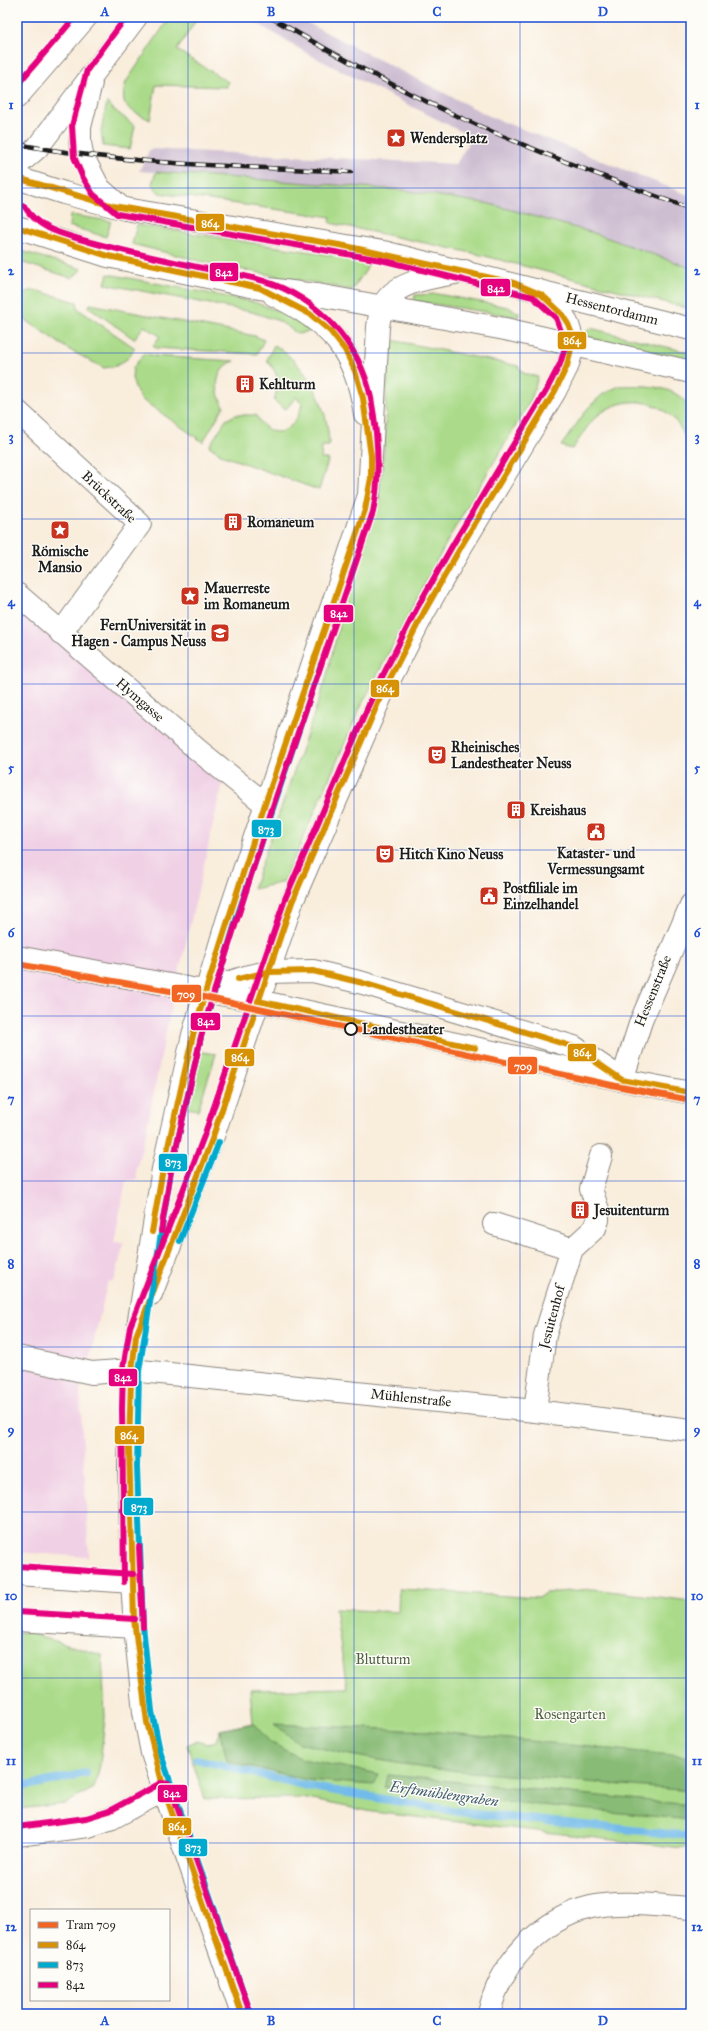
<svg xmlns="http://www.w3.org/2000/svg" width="708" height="2031" font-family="'IM FELL Great Primer',serif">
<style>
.built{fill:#f0d0e5}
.industrial{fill:#cebed2}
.green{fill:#abdb8a;stroke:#647c53}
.forest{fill:#88bb76;stroke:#526c49}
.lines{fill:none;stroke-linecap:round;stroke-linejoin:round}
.stream{stroke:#72bbea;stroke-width:8}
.minor-casing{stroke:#8a847c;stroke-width:24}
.major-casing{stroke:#8a847c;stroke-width:24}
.minor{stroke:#fff;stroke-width:22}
.major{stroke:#fff;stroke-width:22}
.rail-casing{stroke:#1c1c1c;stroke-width:4.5}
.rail{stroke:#fdfcf7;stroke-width:3;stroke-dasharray:9;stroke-linecap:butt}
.bus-1-casing{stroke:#fdfcf7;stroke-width:9}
.bus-2-casing{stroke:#fdfcf7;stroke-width:9}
.bus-3-casing{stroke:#fdfcf7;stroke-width:9}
.bus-1{stroke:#d69104;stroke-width:6}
.bus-2{stroke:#00a9ce;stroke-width:6}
.bus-3{stroke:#e5007d;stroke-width:6}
.tram-1-casing{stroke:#fdfcf7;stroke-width:9}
.tram-1{stroke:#f26522;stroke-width:6}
.grid{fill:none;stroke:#1d4ed8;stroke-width:1;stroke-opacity:0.55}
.stop-dot{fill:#fdfcf7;stroke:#1c1c1c;stroke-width:2}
.labels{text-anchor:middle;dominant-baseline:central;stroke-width:3;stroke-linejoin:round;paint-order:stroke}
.poi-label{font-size:14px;font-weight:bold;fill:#1c1c1c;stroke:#fdfcf7;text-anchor:start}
.street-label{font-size:14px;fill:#1c1c1c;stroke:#fdfcf7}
.stop-label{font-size:14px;font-weight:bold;fill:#1c1c1c;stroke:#fdfcf7;text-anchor:start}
.park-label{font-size:14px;fill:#4e5f42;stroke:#fdfcf7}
.water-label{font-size:15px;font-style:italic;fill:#3e5c6e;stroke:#fdfcf7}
.line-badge{stroke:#fdfcf7;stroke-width:1.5}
.badge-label{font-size:11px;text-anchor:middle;font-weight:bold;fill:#fff}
.neatline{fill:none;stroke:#1d4ed8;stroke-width:1.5}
.grid-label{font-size:13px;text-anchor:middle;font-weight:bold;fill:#1d4ed8}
</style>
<rect width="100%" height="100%" fill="#fdfcf7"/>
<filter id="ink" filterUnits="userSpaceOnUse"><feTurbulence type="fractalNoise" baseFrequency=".025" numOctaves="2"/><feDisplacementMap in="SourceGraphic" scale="8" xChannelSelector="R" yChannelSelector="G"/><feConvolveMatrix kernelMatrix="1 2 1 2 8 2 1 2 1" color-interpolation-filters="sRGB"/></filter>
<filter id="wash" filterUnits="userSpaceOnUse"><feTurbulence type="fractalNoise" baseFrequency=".012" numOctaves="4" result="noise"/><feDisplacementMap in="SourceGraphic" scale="16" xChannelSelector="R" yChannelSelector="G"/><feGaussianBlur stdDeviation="0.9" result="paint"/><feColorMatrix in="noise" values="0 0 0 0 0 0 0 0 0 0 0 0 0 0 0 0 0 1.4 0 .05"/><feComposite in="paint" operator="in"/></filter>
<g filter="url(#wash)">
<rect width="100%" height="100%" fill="#f9eddc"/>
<polygon class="built" points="17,597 224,777 169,1016 146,1132 136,1169 137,1179 126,1181 114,1242 124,1243 114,1282 108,1281 92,1349 80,1391 89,1557 17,1552"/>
<polygon class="industrial" points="247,17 296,17 491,117 691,196 691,268 594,233 490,204 402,190 139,171 150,149 456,164 472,137 308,54"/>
<g class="green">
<path d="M170 17H198L177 50 228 82 227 87 156 85 150 120C130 109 118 109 126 82Z"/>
<polygon points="107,102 113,109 135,126 130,149 103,146 101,131"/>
<polygon points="156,172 402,190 490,204 594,233 691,268 691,309 477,254 330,223 331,217 159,193 152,184"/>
<polygon points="70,215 111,221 106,237 69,226"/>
<polygon points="137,225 369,261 366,270 352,290 212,264 132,244"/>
<polygon points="17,250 18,250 82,269 72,278 17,261"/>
<polygon points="108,274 254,302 284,313 310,331 298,334 279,321 252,312 105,284"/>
<polygon points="34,290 77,302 78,309 135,348 127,359 116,366 104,368 68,349 17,314 17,302 22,293"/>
<polygon points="437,294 508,307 519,313 518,317 414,301 415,295"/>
<polygon points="90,304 255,336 264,340 257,354 156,348 153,346 160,336 144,326 134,339 89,307"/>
<polygon points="590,328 691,353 691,361 588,338 586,332"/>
<polygon points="392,340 518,366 523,373 538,377 531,400 450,536 361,706 284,882 253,889 325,682 347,593 376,510 384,453 387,378"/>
<path d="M274 345C308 366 329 406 329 446H322L321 459H328V461L319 490 224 456 209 446 226 420 235 415H256C272 445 296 431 302 404L296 397 286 409 274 401C279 382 280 376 267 360Z"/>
<path d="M144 353 154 356 234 361C215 369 213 390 224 406L203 442 141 399 135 388 132 378 133 368Z"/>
<path d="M619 386C642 385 682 384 691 412 693 419 691 432 691 440L688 441C683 434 679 424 673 418 651 396 619 397 596 417 587 425 580 439 572 449L561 446 588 408 603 394Z"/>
<polygon points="201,1052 216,1054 198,1110 187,1108"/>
<polygon points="399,1589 538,1598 545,1593 592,1589 691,1601 691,1849 373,1812 302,1798 205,1799 187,1745 196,1741 207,1744 216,1741 220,1730 253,1723 250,1690 347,1688 335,1609 398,1612"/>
<polygon points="17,1632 29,1633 102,1655 105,1717 100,1765 94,1788 65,1804 17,1809"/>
</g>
<g class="forest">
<polygon points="253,1723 270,1742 302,1759 379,1774 374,1785 308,1780 227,1761 220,1730"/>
<polygon points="274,1724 429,1731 691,1757 691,1791 425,1768 350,1755 299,1743"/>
<polygon points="389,1775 691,1805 691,1820 422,1793 384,1787"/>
</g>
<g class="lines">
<g class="stream">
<polyline points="196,1759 312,1787 467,1813 691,1836"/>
<polyline points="17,1786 32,1785 86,1773"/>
</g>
</g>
</g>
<g filter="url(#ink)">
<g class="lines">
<defs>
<g id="minor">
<polyline points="17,411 140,524 61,633"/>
<polyline points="17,594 199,751 265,804"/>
<polyline points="17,957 258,1001 622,1080 691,1093"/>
<polyline points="206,990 249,976 268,972 313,971 363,983 574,1047 614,1074"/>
<polyline points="622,1080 641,1021 691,905"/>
<polyline points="494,1224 572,1249"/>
<polyline points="17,1357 92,1373 131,1370 535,1411 691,1430"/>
<polyline points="535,1411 545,1335 572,1249 595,1228 598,1220 598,1210 591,1189 601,1156"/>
<polyline points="17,1574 132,1582"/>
<polyline points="17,1620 135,1627"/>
<polyline points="17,1835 88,1826 112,1818 164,1790"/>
<path d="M489 2014C499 1964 541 1919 591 1907 621 1900 660 1906 691 1908"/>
</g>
<g id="major">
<polyline points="91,83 80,127 80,142 82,155 99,188 119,206"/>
<polyline points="17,97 86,17"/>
<polyline points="17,165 37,148 136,17"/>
<polyline points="17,178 64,193 125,209 383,252 691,329"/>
<polyline points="17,227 108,256 260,288 323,296 505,329 691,372"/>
<path d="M274 295C330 322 356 351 365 414"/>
<polyline points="151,1294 212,1139 292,902 381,696 424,612 462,545 555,391 567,367 574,344 568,325 562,313 537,290"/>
<path d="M242 2014 164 1790 152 1753 144 1712 135 1627 132 1582 129 1467 131 1370 163 1169 193 1035 228 918 369 495 378 327C379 320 380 312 383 306 395 279 439 277 465 271"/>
</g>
</defs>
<use href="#minor" class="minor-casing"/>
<use href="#major" class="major-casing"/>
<use href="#minor" class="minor"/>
<use href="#major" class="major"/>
<defs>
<g id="rail">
<path d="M270 17C337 56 406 94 477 125 547 156 619 183 691 209"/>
<path d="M17 144C127 165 239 166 351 172"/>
</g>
</defs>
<use href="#rail" class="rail-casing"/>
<use href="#rail" class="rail"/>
<defs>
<g id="bus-1">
<polyline points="17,178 113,206 345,246 514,283 542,295 561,313 568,324 572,334 572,344 567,366 555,391 462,545 424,612 381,696 292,902 212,1139 136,1336 131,1380 129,1447 134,1619 147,1722 164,1790 242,2014"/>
<polyline points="17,227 108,256 260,288 310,314 330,331 345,350 355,371 363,398 371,456 371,478 365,510 265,804 206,990 193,1035 163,1169 152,1232"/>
<polyline points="238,979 268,972 313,971 363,983 574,1047 622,1080 691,1093"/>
<polyline points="258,1001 475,1048"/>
</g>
<g id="bus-2">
<polyline points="180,1241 219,1142"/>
<polyline points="250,2011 172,1787 160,1751 152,1711 143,1626 137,1467 139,1371 171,1171 201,1037 236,920 321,664"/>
</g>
<g id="bus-3">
<polyline points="17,85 75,17"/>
<path d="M24 206C40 231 63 234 90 242 127 252 165 260 202 268 223 272 244 275 264 281 318 298 360 343 371 398 378 436 381 474 373 512L273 806 214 992 201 1037 171 1171 161 1231"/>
<polyline points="139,1547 143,1627"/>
<polyline points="18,1566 133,1574"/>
<polyline points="124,1582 122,1408 123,1369 130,1327 204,1136 285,899 374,693 417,608 455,541 548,387 560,364 566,344 556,318 533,297 381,260 117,214 93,194 83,178 74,157 72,126 87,70 126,17"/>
<polyline points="17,1612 135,1619"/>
<polyline points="17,1827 86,1818 109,1811 161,1783 169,1784 250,2011"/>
</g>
</defs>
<use href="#bus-1" class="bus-1-casing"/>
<use href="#bus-2" class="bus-2-casing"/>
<use href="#bus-3" class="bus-3-casing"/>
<use href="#bus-1" class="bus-1"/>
<use href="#bus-2" class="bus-2"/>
<use href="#bus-3" class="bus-3"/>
<defs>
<polyline id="tram-1" points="17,964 204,997 621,1087 691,1100"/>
</defs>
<use href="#tram-1" class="tram-1-casing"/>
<use href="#tram-1" class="tram-1"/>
</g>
</g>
<path class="grid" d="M188 17V2014M354 17V2014M520 17V2014M17 188H691M17 353H691M17 519H691M17 684H691M17 850H691M17 1016H691M17 1181H691M17 1347H691M17 1512H691M17 1678H691M17 1843H691"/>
<defs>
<symbol id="sight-square" viewBox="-11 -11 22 22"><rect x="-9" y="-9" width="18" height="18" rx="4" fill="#c8321e" stroke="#fdfcf7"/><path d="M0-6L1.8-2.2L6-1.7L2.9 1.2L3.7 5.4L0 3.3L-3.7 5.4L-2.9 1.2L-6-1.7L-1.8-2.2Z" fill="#fff"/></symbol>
<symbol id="building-square" viewBox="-11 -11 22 22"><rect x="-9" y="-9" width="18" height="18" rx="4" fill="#c8321e" stroke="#fdfcf7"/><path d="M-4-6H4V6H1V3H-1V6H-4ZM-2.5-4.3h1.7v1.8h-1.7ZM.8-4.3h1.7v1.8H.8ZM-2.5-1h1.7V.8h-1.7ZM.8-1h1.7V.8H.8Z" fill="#fff"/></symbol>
<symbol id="university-square" viewBox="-11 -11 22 22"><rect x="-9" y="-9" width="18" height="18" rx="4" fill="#c8321e" stroke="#fdfcf7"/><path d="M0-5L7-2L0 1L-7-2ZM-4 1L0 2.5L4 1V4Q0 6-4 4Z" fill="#fff"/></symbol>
<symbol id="theatre-square" viewBox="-11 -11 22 22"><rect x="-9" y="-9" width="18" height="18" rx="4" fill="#c8321e" stroke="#fdfcf7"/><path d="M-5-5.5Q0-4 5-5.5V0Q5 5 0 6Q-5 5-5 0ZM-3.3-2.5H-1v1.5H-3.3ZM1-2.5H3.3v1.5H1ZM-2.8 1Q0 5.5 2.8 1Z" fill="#fff"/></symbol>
<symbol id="civic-square" viewBox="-11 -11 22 22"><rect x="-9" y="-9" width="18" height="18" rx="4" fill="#c8321e" stroke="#fdfcf7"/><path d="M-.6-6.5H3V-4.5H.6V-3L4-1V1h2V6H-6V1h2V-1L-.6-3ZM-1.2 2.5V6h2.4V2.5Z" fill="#fff"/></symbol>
</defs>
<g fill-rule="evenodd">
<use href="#sight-square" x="385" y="127" width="22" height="22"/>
<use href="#building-square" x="234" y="373" width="22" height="22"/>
<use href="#building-square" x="222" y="511" width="22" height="22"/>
<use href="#sight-square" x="49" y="519" width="22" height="22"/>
<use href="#sight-square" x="179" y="585" width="22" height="22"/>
<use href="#university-square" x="209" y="622" width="22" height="22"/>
<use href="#theatre-square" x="426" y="744" width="22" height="22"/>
<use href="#building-square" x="505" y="799" width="22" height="22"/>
<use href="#civic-square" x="585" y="821" width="22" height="22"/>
<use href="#theatre-square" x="374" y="843" width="22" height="22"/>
<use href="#civic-square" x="478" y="885" width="22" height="22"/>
<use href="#building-square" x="569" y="1199" width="22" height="22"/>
</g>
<circle class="stop-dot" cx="351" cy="1029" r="6"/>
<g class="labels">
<g class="poi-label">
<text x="410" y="138">Wendersplatz</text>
<text x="259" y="384">Kehlturm</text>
<text x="247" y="522">Romaneum</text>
<text x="60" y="551" text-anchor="middle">Römische<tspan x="60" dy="16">Mansio</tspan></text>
<text x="204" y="588">Mauerreste<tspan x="204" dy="16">im Romaneum</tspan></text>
<text x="206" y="625" text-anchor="end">FernUniversität in<tspan x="206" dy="16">Hagen - Campus Neuss</tspan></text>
<text x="451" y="747">Rheinisches<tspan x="451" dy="16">Landestheater Neuss</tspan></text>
<text x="530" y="810">Kreishaus</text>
<text x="596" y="853" text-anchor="middle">Kataster- und<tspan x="596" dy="16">Vermessungsamt</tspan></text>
<text x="399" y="854">Hitch Kino Neuss</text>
<text x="503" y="888">Postfiliale im<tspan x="503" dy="16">Einzelhandel</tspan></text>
<text x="594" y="1210">Jesuitenturm</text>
</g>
<g class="street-label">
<text transform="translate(612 309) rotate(14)">Hessentordamm</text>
<text transform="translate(109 497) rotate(43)">Brückstraße</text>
<text transform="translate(140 700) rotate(41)">Hymgasse</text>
<text transform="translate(653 991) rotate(-68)">Hessenstraße</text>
<text transform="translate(552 1317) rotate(-75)">Jesuitenhof</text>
<text transform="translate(411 1398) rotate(6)">Mühlenstraße</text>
</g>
<g class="stop-label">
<text x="362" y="1029">Landestheater</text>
</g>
<g class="park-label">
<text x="383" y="1659">Blutturm</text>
<text x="570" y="1714">Rosengarten</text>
</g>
<g class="water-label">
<text transform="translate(444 1794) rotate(8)">Erftmühlengraben</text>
</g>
</g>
<g class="line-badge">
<rect x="195" y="213" width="30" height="19" rx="4" fill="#d69104"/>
<rect x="209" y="262" width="30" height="20" rx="4" fill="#e5007d"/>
<rect x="480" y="278" width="31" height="19" rx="4" fill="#e5007d"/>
<rect x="557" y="331" width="30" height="19" rx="4" fill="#d69104"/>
<rect x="323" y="604" width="31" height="19" rx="4" fill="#e5007d"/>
<rect x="370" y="679" width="30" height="19" rx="4" fill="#d69104"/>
<rect x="251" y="819" width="31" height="19" rx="4" fill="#00a9ce"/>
<rect x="171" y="984" width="31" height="19" rx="4" fill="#f26522"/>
<rect x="190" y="1012" width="31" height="19" rx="4" fill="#e5007d"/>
<rect x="567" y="1043" width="30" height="19" rx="4" fill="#d69104"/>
<rect x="224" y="1048" width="31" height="19" rx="4" fill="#d69104"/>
<rect x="507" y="1056" width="31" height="19" rx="4" fill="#f26522"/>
<rect x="158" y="1153" width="30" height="19" rx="4" fill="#00a9ce"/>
<rect x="108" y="1368" width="30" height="19" rx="4" fill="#e5007d"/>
<rect x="114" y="1425" width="31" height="20" rx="4" fill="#d69104"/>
<rect x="123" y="1497" width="31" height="19" rx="4" fill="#00a9ce"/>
<rect x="157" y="1784" width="31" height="19" rx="4" fill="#e5007d"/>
<rect x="162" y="1817" width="30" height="19" rx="4" fill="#d69104"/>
<rect x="178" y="1838" width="30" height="19" rx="4" fill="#00a9ce"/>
</g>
<g class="badge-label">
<text x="210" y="227">864</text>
<text x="224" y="276">842</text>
<text x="496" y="292">842</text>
<text x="572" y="344">864</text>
<text x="339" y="617">842</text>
<text x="385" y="692">864</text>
<text x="266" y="833">873</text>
<text x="186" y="998">709</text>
<text x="206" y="1025">842</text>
<text x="582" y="1056">864</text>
<text x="240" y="1061">864</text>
<text x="523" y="1070">709</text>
<text x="173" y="1166">873</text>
<text x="123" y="1381">842</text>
<text x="129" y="1439">864</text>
<text x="139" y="1511">873</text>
<text x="172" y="1797">842</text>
<text x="177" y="1830">864</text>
<text x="193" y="1851">873</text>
</g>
<rect width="708" height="2031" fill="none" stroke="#fdfcf7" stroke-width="44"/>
<rect x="30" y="1909" width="140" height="92" fill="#fdfcf7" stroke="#a3a29f"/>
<rect x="38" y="1922" width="20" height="6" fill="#f26522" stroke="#a3a29f"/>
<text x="66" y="1929" font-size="12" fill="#1c1c1c">Tram 709</text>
<rect x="38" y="1942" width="20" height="6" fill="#d69104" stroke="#a3a29f"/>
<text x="66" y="1949" font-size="12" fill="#1c1c1c">864</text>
<rect x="38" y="1962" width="20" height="6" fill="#00a9ce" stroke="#a3a29f"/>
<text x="66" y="1969" font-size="12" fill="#1c1c1c">873</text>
<rect x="38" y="1982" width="20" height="6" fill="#e5007d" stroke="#a3a29f"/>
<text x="66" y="1989" font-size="12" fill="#1c1c1c">842</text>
<rect x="22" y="22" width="664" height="1987" class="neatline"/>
<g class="grid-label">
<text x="105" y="16">A</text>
<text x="271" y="16">B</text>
<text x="437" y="16">C</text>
<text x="603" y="16">D</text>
<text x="11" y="109">1</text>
<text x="697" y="109">1</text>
<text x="11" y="275">2</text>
<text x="697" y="275">2</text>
<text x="11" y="441">3</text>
<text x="697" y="441">3</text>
<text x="11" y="606">4</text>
<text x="697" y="606">4</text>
<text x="11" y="772">5</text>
<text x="697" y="772">5</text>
<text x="11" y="937">6</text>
<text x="697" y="937">6</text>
<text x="11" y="1103">7</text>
<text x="697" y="1103">7</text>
<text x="11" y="1268">8</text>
<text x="697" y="1268">8</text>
<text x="11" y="1434">9</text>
<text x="697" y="1434">9</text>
<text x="11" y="1600">10</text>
<text x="697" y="1600">10</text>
<text x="11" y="1765">11</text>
<text x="697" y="1765">11</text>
<text x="11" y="1931">12</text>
<text x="697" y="1931">12</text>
<text x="105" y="2025">A</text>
<text x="271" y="2025">B</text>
<text x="437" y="2025">C</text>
<text x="603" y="2025">D</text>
</g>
</svg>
